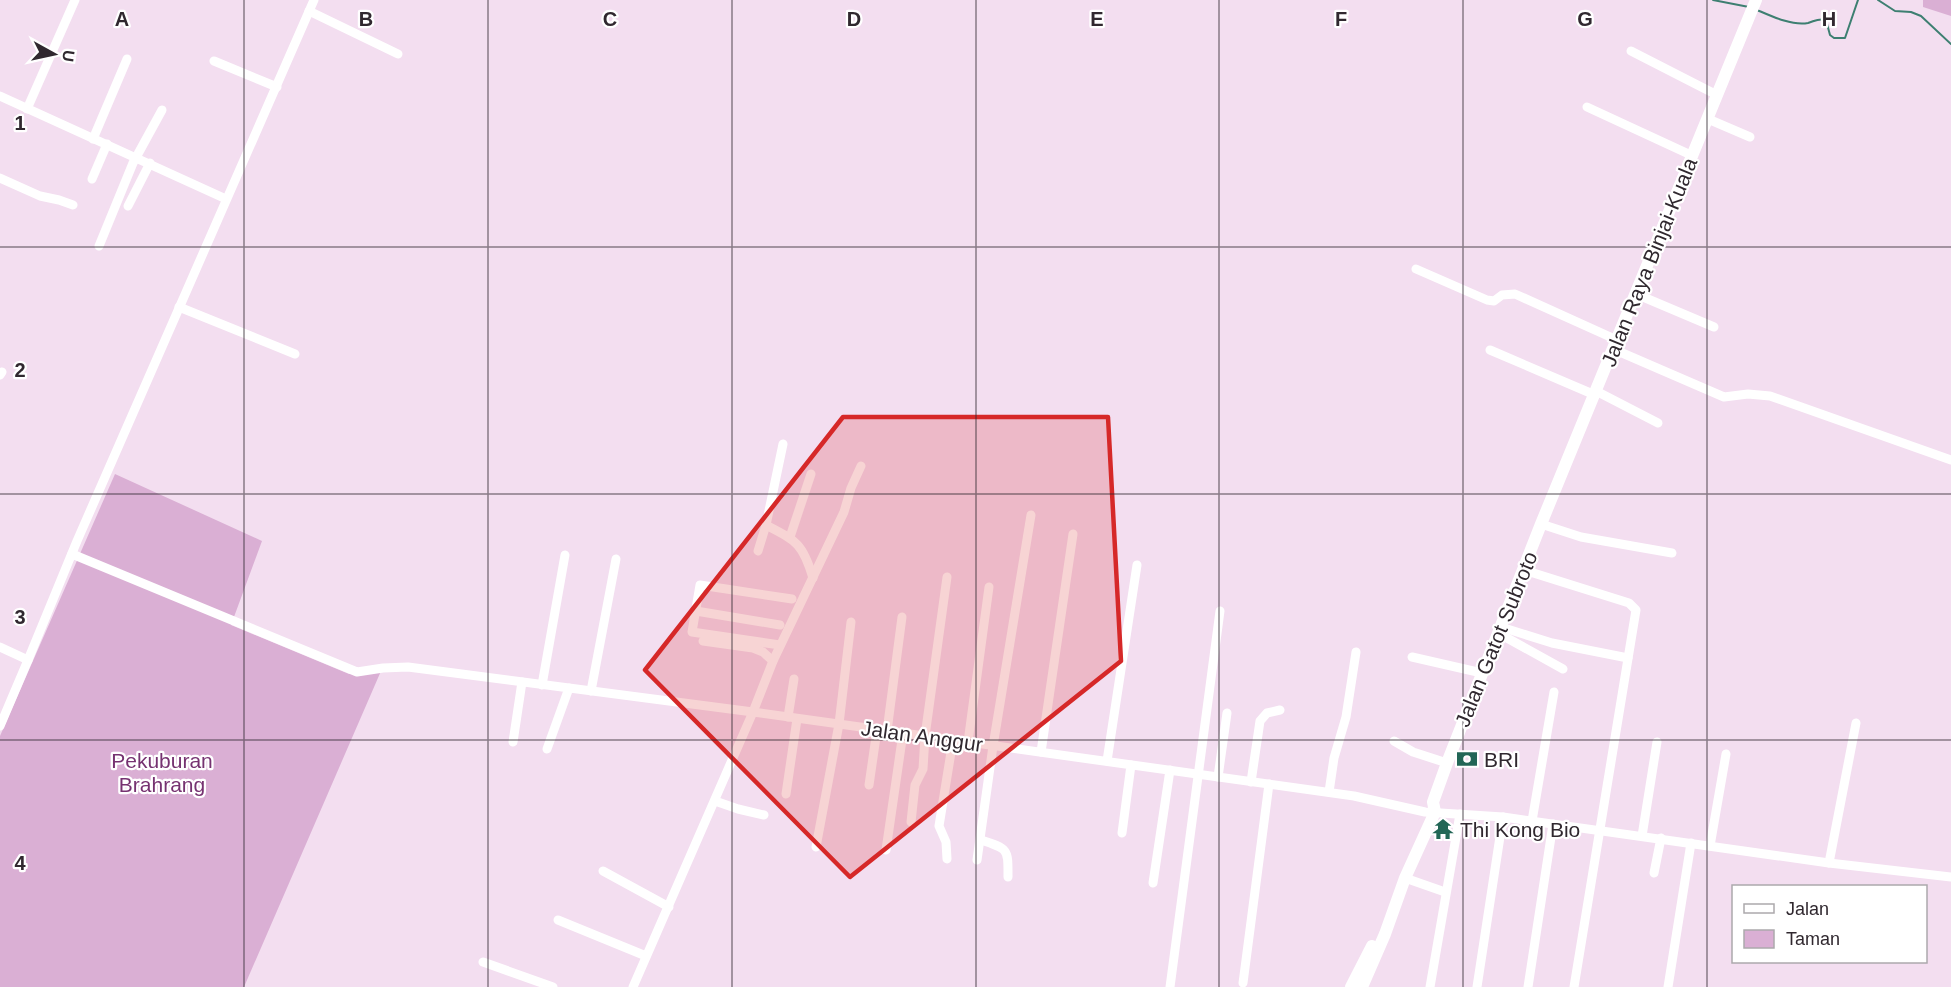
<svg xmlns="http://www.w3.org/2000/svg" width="1951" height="987" font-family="Helvetica,sans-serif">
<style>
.green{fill:#daafd4}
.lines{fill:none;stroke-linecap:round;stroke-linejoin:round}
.stream{stroke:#3d7f71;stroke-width:2}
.minor{stroke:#fff;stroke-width:9}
.major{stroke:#fff;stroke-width:12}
.marked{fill:#d62828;fill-opacity:0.2;stroke:#d62828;stroke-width:4.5;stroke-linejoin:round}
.grid{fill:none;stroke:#30282f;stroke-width:1.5;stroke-opacity:0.55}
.labels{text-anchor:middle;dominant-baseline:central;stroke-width:4.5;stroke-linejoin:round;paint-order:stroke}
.street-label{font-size:21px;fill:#30282f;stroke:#fff}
.poi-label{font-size:21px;fill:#30282f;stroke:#fff;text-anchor:start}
.park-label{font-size:21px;fill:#763271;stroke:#fff}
.grid-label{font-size:20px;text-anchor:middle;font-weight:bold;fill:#30282f;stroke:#fff;stroke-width:4.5;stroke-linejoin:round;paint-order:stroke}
</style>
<rect width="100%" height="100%" fill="#f3def0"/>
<g class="green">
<polygon points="1923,0 1951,0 1951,16 1923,7"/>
<polygon points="115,474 262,541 231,625 349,674 381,671 244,987 0,987 0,736"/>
</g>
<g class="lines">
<g class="stream">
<polyline points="1713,0 1749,7"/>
<polyline points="1878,0 1895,11 1911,12 1921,16 1951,44"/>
<path d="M1757 10C1771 16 1792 26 1808 23 1815 21 1818 18 1826 20L1830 35 1834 38H1845L1858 0"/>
</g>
<g class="minor">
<polyline points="309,11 398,54"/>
<polyline points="1631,51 1717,95"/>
<polyline points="214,61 277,87"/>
<polyline points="0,96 226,199"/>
<polyline points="1587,107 1693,156"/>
<polyline points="27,109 75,0"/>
<polyline points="1708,119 1750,137"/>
<polyline points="93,139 127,59"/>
<polyline points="0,178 40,196 59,200 73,205"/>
<polyline points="92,179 107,144"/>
<polyline points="128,206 150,163"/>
<polyline points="99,246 133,163 162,110"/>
<polyline points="1416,269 1487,300 1494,301 1502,295 1515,294 1617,340"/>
<polyline points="1636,294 1714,327"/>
<polyline points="179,307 295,354"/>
<polyline points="1613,349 1724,397 1748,394 1770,396 1951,460"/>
<polyline points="1490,350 1595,395"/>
<polyline points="0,375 2,372"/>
<polyline points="1596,391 1658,423"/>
<polyline points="1541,524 1581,537 1672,553"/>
<path d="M766 525C797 541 803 544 813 578"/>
<polyline points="790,537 811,474"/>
<polyline points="758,551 766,525 783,444"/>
<polyline points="72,554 357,672 383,668 408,667 753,712 1354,796 1425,812 1503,817 1829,863 1951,877"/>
<polyline points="1524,570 1629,603 1636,610 1574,987"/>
<polyline points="696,611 780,625"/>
<polyline points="1501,627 1552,643 1628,658"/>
<polyline points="1498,633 1563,669"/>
<polyline points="703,641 753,648 763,652 773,661"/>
<polyline points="780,645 692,632 700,585 792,599"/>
<polyline points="0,647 28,660 77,541 314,0"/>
<polyline points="1412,657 1482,673"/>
<polyline points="542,685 565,555"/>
<polyline points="591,691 616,559"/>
<polyline points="788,717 794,679"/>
<polyline points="0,726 28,660"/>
<polyline points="887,731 902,617"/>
<polyline points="1394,741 1413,752 1447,763"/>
<polyline points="513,742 522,682"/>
<polyline points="968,742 989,587"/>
<polyline points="547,749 569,688"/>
<polyline points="1041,752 1073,534"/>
<polyline points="1107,761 1137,565"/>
<polyline points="1218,777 1227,713"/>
<polyline points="1251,782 1260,721 1267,713 1280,710"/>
<polyline points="869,785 877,730"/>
<polyline points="1329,792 1334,758 1346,717 1356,652"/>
<polyline points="786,794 797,719"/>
<polyline points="715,801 738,809 764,815"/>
<polyline points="1532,821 1554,692"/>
<polyline points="911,822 915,785 923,769 925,736 947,577"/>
<polyline points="1122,833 1131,765"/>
<polyline points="1642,836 1657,742"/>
<path d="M981 840C1009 849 1008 849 1008 877"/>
<polyline points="1710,846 1726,754"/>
<polyline points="816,847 839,724 851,622"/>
<polyline points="886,850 903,733"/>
<polyline points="947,859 946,842 939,826 953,740"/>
<polyline points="977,860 993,746 1031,515"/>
<polyline points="1829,863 1856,723"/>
<polyline points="603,871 669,907"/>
<polyline points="1654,873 1661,838"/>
<polyline points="1405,878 1445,892"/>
<polyline points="1153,883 1170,770"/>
<polyline points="558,920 646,956"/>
<polyline points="483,962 553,987"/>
<polyline points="1243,983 1269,784"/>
<polyline points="633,987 753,712 773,661 844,512 851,488 861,466"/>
<polyline points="1170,987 1220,611"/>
<polyline points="1430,987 1460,814"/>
<polyline points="1477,987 1503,817"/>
<polyline points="1528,987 1553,824"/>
<polyline points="1668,987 1691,843"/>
</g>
<g class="major">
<polyline points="1351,987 1372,946"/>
<polyline points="1362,987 1385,934 1405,878 1435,812 1433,802 1447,763 1541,524 1756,0"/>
</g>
</g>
<path class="marked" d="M843 417H1108L1121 661 850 877 645 670Z"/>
<path class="grid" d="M244 0V987M488 0V987M732 0V987M976 0V987M1219 0V987M1463 0V987M1707 0V987M0 247H1951M0 494H1951M0 740H1951"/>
<defs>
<symbol id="bank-bare" viewBox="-9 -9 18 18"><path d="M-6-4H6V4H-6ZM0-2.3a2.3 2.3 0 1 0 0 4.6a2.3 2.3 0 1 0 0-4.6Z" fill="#226656" stroke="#fff" stroke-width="2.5" paint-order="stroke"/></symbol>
<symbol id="temple-bare" viewBox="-9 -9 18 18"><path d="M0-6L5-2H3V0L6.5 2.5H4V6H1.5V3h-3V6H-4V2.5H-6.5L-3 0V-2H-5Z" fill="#226656" stroke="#fff" stroke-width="2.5" paint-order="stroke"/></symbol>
</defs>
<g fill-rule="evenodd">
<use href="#bank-bare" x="1452" y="744" width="30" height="30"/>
<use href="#temple-bare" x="1428" y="814" width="30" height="30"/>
</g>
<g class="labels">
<g class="street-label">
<text transform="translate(1649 262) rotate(-68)">Jalan Raya Binjai-Kuala</text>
<text transform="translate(1496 639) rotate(-68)">Jalan Gatot Subroto</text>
<text transform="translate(922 736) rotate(8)">Jalan Anggur</text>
</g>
<g class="poi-label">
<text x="1484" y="759">BRI</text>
<text x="1460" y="829">Thi Kong Bio</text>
</g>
<g class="park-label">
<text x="162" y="760">Pekuburan<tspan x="162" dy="24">Brahrang</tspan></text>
</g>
</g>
<g class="grid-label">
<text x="122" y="26">A</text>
<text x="366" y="26">B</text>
<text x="610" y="26">C</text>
<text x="854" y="26">D</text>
<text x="1097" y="26">E</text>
<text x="1341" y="26">F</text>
<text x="1585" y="26">G</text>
<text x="1829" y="26">H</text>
<text x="20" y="130">1</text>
<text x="20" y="377">2</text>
<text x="20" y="624">3</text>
<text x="20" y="870">4</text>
</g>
<rect x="1732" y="885" width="195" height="78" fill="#ffffff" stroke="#aca9ac" stroke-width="1.5"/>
<rect x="1744" y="904" width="30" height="9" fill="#ffffff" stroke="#aca9ac" stroke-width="1.5"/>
<text x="1786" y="915" font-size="18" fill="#30282f">Jalan</text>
<rect x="1744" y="930" width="30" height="18" fill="#daafd4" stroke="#aca9ac" stroke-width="1.5"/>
<text x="1786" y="945" font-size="18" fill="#30282f">Taman</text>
<g transform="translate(54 54) rotate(98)" stroke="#ffffff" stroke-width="4.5" paint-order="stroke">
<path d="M0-4.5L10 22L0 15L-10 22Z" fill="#30282f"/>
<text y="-9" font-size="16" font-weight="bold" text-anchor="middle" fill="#30282f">U</text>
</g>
</svg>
